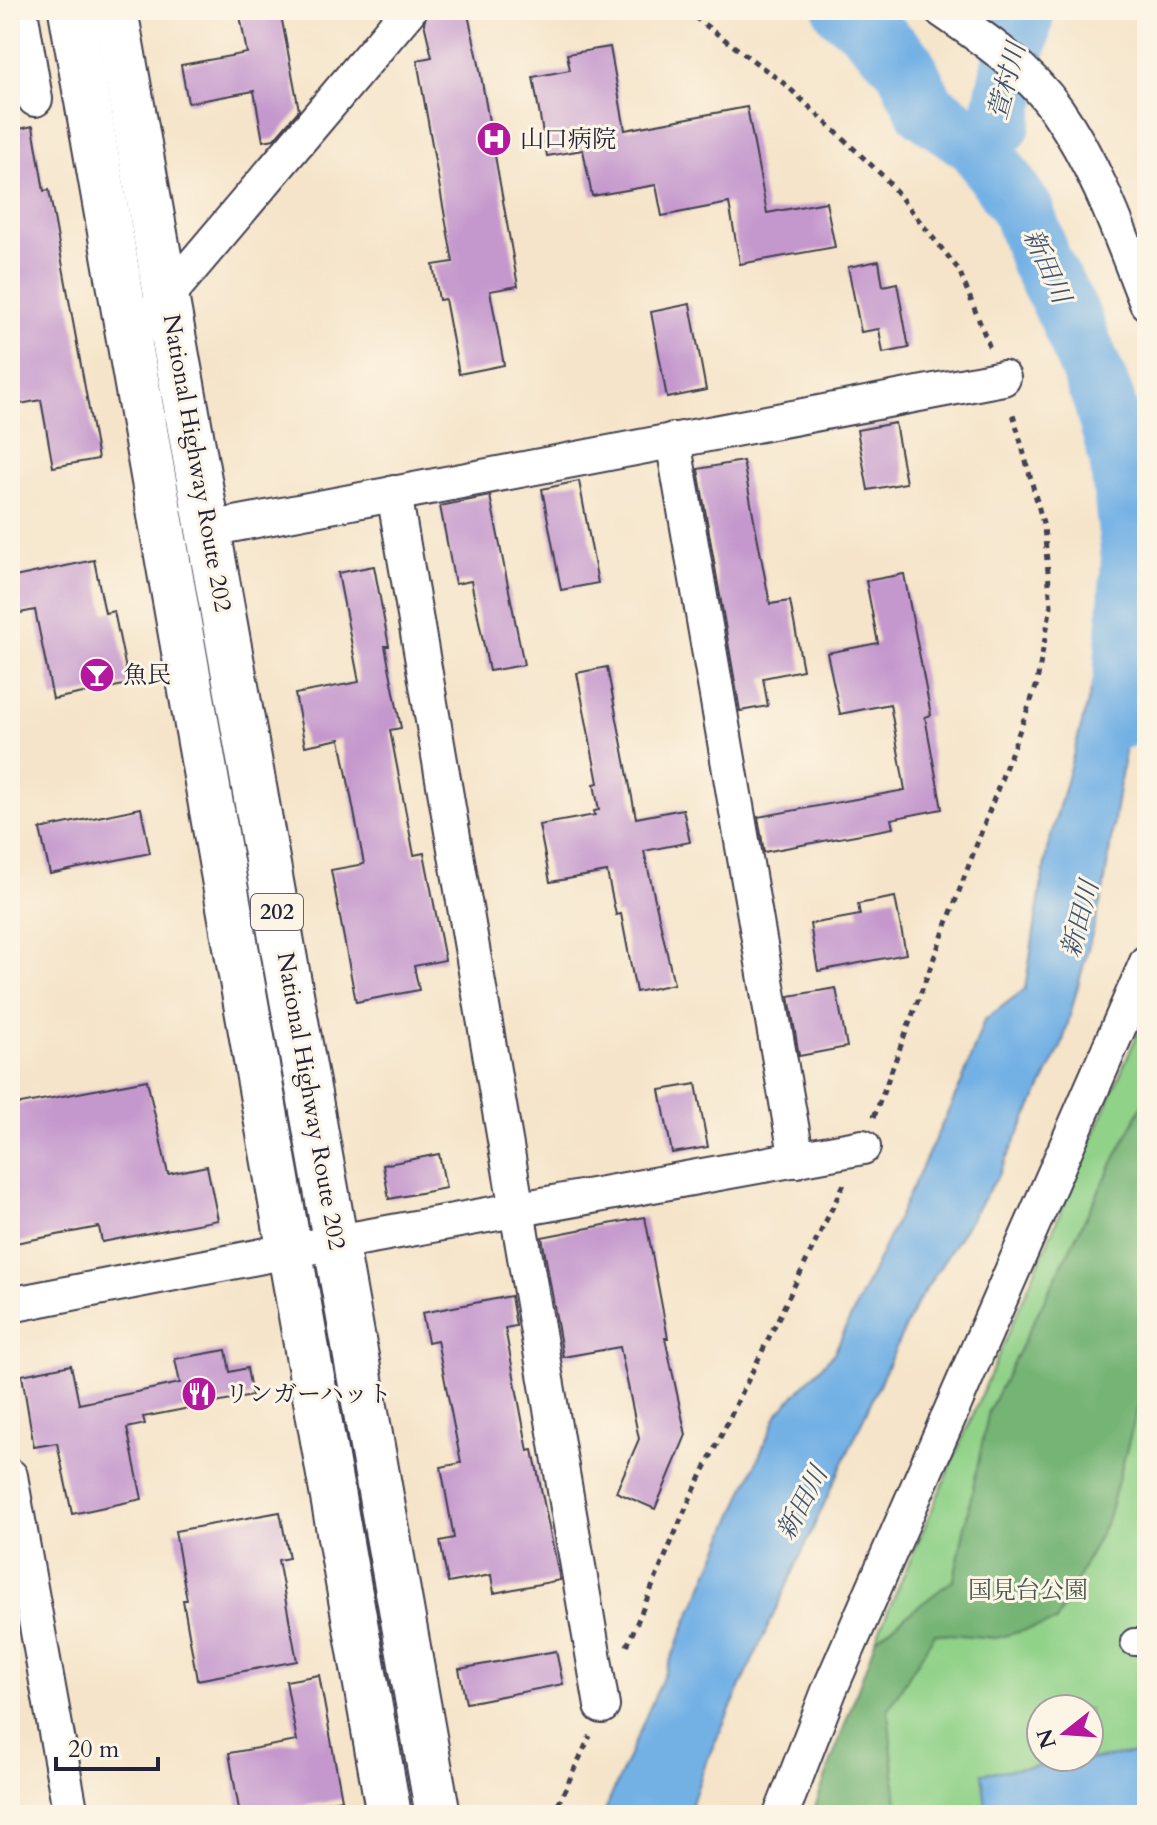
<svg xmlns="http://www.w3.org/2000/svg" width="1157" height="1825" font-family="Cardo,'Noto Serif JP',serif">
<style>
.green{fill:#91d289;stroke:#5a7a62;stroke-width:2;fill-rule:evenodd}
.forest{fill:#74b475;stroke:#4b6b58;stroke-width:2}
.water{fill:#73b1e5;stroke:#4a6a90;stroke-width:2}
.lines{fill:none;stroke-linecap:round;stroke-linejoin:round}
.stream{stroke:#73b1e5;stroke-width:10}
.river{stroke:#73b1e5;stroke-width:62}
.building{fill:#c498cd}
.pedestrian-casing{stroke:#423f50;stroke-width:30}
.minor-casing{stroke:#423f50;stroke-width:38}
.trunk-casing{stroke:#423f50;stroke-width:48}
.path{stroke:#423f50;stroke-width:5;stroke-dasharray:6 6;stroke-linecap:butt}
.pedestrian{stroke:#fff;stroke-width:26}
.minor{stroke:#fff;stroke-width:34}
.trunk{stroke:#fff;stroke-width:44}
.labels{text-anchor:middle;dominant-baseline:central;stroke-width:6;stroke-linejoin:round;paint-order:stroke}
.shield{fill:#fcf5e5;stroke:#63616e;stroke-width:2}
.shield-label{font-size:22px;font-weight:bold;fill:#22223b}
.poi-label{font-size:24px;fill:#22223b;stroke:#fcf5e5;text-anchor:start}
.street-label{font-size:24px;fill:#22223b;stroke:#fcf5e5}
.park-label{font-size:24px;fill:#435752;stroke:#fcf5e5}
.water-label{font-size:26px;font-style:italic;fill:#3e5476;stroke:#fcf5e5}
</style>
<rect width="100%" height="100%" fill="#fcf5e5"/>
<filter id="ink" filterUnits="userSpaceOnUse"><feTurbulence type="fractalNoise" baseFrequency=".0125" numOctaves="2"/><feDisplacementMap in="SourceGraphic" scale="16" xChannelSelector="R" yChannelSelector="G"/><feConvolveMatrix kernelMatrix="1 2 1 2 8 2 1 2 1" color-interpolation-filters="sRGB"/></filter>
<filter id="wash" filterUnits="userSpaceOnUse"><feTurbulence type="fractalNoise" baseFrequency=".006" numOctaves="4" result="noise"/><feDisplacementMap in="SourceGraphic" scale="32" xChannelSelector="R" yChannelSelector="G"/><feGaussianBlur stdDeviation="1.8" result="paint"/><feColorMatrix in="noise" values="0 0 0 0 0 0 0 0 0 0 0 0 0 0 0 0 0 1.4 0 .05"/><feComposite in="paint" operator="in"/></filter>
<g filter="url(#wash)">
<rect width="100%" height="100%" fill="#f5e4c9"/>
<path class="green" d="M1147 1012V1815H812L876 1639ZM1041 1709H1089V1757H1041Z"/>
<polygon class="forest" points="1147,1095 1147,1374 1108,1518 1056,1622 996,1638 935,1633 888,1710 898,1815 812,1815 876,1639 954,1579 989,1410"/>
<g class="water">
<polygon points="1124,634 1137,653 1134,690 1103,893 1062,1045 999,1174 914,1308 706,1762 688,1815 603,1815 778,1413 834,1353 962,1082 984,1020 1025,989 1047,850 1103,647"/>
<polygon points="1147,1752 1147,1815 987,1815 982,1773"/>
</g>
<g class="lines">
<polyline class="stream" points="1124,682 1147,679"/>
<g class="river">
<polyline points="845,10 861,21 904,64 926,109 978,145 1023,211 1041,262 1068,313 1103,398 1120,458 1132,558 1124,682 1118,719"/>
<polyline points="978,145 1000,124 1024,10"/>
</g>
</g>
<g id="blocks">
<g class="building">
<polygon points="239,10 280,10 299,110 274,139 263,141 254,91 188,103 181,65 247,53"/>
<polygon points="428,10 467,10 478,59 518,286 490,291 504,365 459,374 445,299 439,300 433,265 453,262 417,60 432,57 424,23"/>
<polygon points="610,47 625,130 747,107 767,213 826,202 835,247 740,264 729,203 662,216 656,185 592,196 583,150 547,156 533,77 570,70 567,54"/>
<polygon points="33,126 44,191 49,190 98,459 53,467 41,400 10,406 10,131"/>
<polygon points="879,261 883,286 897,283 909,348 883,353 879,329 861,332 848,267"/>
<polygon points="690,304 706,390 667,398 651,312"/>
<polygon points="895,423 906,483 868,490 857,430"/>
<polygon points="743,461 770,604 790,601 803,670 763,678 768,706 740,711 698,469"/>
<polygon points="579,481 598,583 561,590 542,489"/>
<polygon points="490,496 524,665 489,671 471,581 455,584 440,506"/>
<polygon points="94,560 105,613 114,611 129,684 53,699 35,610 10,615 10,578"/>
<polygon points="374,566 389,646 385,646 401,728 390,730 414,855 424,853 445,960 414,966 419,990 356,1002 331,870 364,864 340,739 305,746 295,694 359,682 338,573"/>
<polygon points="904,574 931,715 925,717 942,809 891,819 893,828 764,852 758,817 905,790 890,704 840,714 827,653 878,643 866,581"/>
<polygon points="607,667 636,818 683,809 690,842 644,851 674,984 636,992 621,914 616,915 607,872 550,882 539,825 595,815 594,811 599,810 594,784 598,783 577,673"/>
<polygon points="141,808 150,853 50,874 40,829"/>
<polygon points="895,897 906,954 818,971 810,924 860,915 858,904"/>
<polygon points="836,988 847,1047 799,1056 789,996"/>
<polygon points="147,1080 168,1174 207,1166 218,1220 102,1242 99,1227 10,1244 10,1106"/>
<polygon points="696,1084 708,1147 672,1153 660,1090"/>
<polygon points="439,1154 446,1188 389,1199 383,1165"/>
<polygon points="645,1217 668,1338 665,1338 686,1435 655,1509 616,1492 639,1439 620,1347 563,1357 542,1237"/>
<polygon points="511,1296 516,1326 505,1328 528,1451 533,1450 560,1580 494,1593 491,1575 448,1583 440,1541 454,1538 441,1467 461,1463 437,1340 428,1342 422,1313"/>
<polygon points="226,1350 230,1372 247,1368 252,1396 143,1417 145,1424 127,1428 142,1499 72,1514 57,1443 34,1447 22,1375 71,1365 79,1404 180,1383 175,1359"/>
<polygon points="280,1512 289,1558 278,1560 297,1661 197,1680 183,1600 187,1600 175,1531"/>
<polygon points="556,1651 563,1684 466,1703 459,1669"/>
<polygon points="319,1675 342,1799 256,1815 240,1815 229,1753 297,1741 286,1681"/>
</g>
</g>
</g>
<g filter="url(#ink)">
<use href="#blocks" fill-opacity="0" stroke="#423f50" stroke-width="2"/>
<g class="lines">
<defs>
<polyline id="pedestrian" points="1134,1642 1147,1642"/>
<g id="minor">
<polyline points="20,10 35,99"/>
<path d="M942 10C983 38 1028 69 1057 110 1098 169 1121 237 1147 303"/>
<polyline points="130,340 409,10"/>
<polyline points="673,440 797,1160"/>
<polyline points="394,493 602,1706"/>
<polyline points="209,529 1003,378"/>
<polyline points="10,1305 288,1251 863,1147"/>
<polyline points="10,1476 71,1815"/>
<polyline points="781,1815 829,1691 1147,962"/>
</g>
<g id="trunk">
<polyline points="71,10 389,1815"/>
<polyline points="115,10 438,1815"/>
</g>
</defs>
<use href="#pedestrian" class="pedestrian-casing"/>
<use href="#minor" class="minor-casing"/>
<use href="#trunk" class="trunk-casing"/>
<g class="path">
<polyline points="685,10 786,85 885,178 959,270 990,348"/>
<polyline points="874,1117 1036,687 1051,606 1044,527 1012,410"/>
<polyline points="627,1646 688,1503 844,1184"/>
<polyline points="553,1815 590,1736"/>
</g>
<use href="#pedestrian" class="pedestrian"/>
<use href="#minor" class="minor"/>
<use href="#trunk" class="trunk"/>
</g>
</g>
<defs>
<symbol id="hospital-disc" viewBox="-11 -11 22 22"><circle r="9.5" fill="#b5179e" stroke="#fcf5e5"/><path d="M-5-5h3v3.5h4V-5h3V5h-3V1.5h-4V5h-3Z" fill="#fff"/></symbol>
<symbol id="bar-disc" viewBox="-11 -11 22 22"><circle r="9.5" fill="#b5179e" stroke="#fcf5e5"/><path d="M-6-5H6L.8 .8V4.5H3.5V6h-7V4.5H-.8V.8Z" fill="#fff"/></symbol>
<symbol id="restaurant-disc" viewBox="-11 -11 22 22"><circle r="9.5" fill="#b5179e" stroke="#fcf5e5"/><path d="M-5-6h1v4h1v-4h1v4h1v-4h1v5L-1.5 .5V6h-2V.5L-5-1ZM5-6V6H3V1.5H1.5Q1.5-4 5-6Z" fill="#fff"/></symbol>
</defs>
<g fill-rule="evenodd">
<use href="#hospital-disc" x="474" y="119" width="40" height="40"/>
<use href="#bar-disc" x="77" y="655" width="40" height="40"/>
<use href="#restaurant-disc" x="179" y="1374" width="40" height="40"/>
</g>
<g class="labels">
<rect class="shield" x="251" y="894" width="52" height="36" rx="6"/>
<g class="shield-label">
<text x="277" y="912">202</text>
</g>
<g class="poi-label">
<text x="520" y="139">山口病院</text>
<text x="123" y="675">魚民</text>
<text x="225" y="1394">リンガーハット</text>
</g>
<g class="street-label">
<text transform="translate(197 463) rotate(80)">National Highway Route 202</text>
<text transform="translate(311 1101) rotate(80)">National Highway Route 202</text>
</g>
<g class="park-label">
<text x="1028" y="1590">国見台公園</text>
</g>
<g class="water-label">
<text transform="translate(1007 81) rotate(-75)">萱村川</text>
<text transform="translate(1047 266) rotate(66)">新田川</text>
<text transform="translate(1080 919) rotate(-75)">新田川</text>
<text transform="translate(802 1503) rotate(-62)">新田川</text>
</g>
</g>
<rect width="1157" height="1825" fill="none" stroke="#fcf5e5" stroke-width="40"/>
<g transform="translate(1065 1733) rotate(253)"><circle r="38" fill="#fcf5e5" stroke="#a5a1a1" stroke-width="2"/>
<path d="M0-6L14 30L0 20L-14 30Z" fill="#b5179e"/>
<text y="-12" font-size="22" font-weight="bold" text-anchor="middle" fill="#22223b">N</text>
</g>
<path d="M56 1757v12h102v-12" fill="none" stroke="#22223b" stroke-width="4"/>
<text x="68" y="1757" font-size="24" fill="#22223b" stroke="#fcf5e5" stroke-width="6" paint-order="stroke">20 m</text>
</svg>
